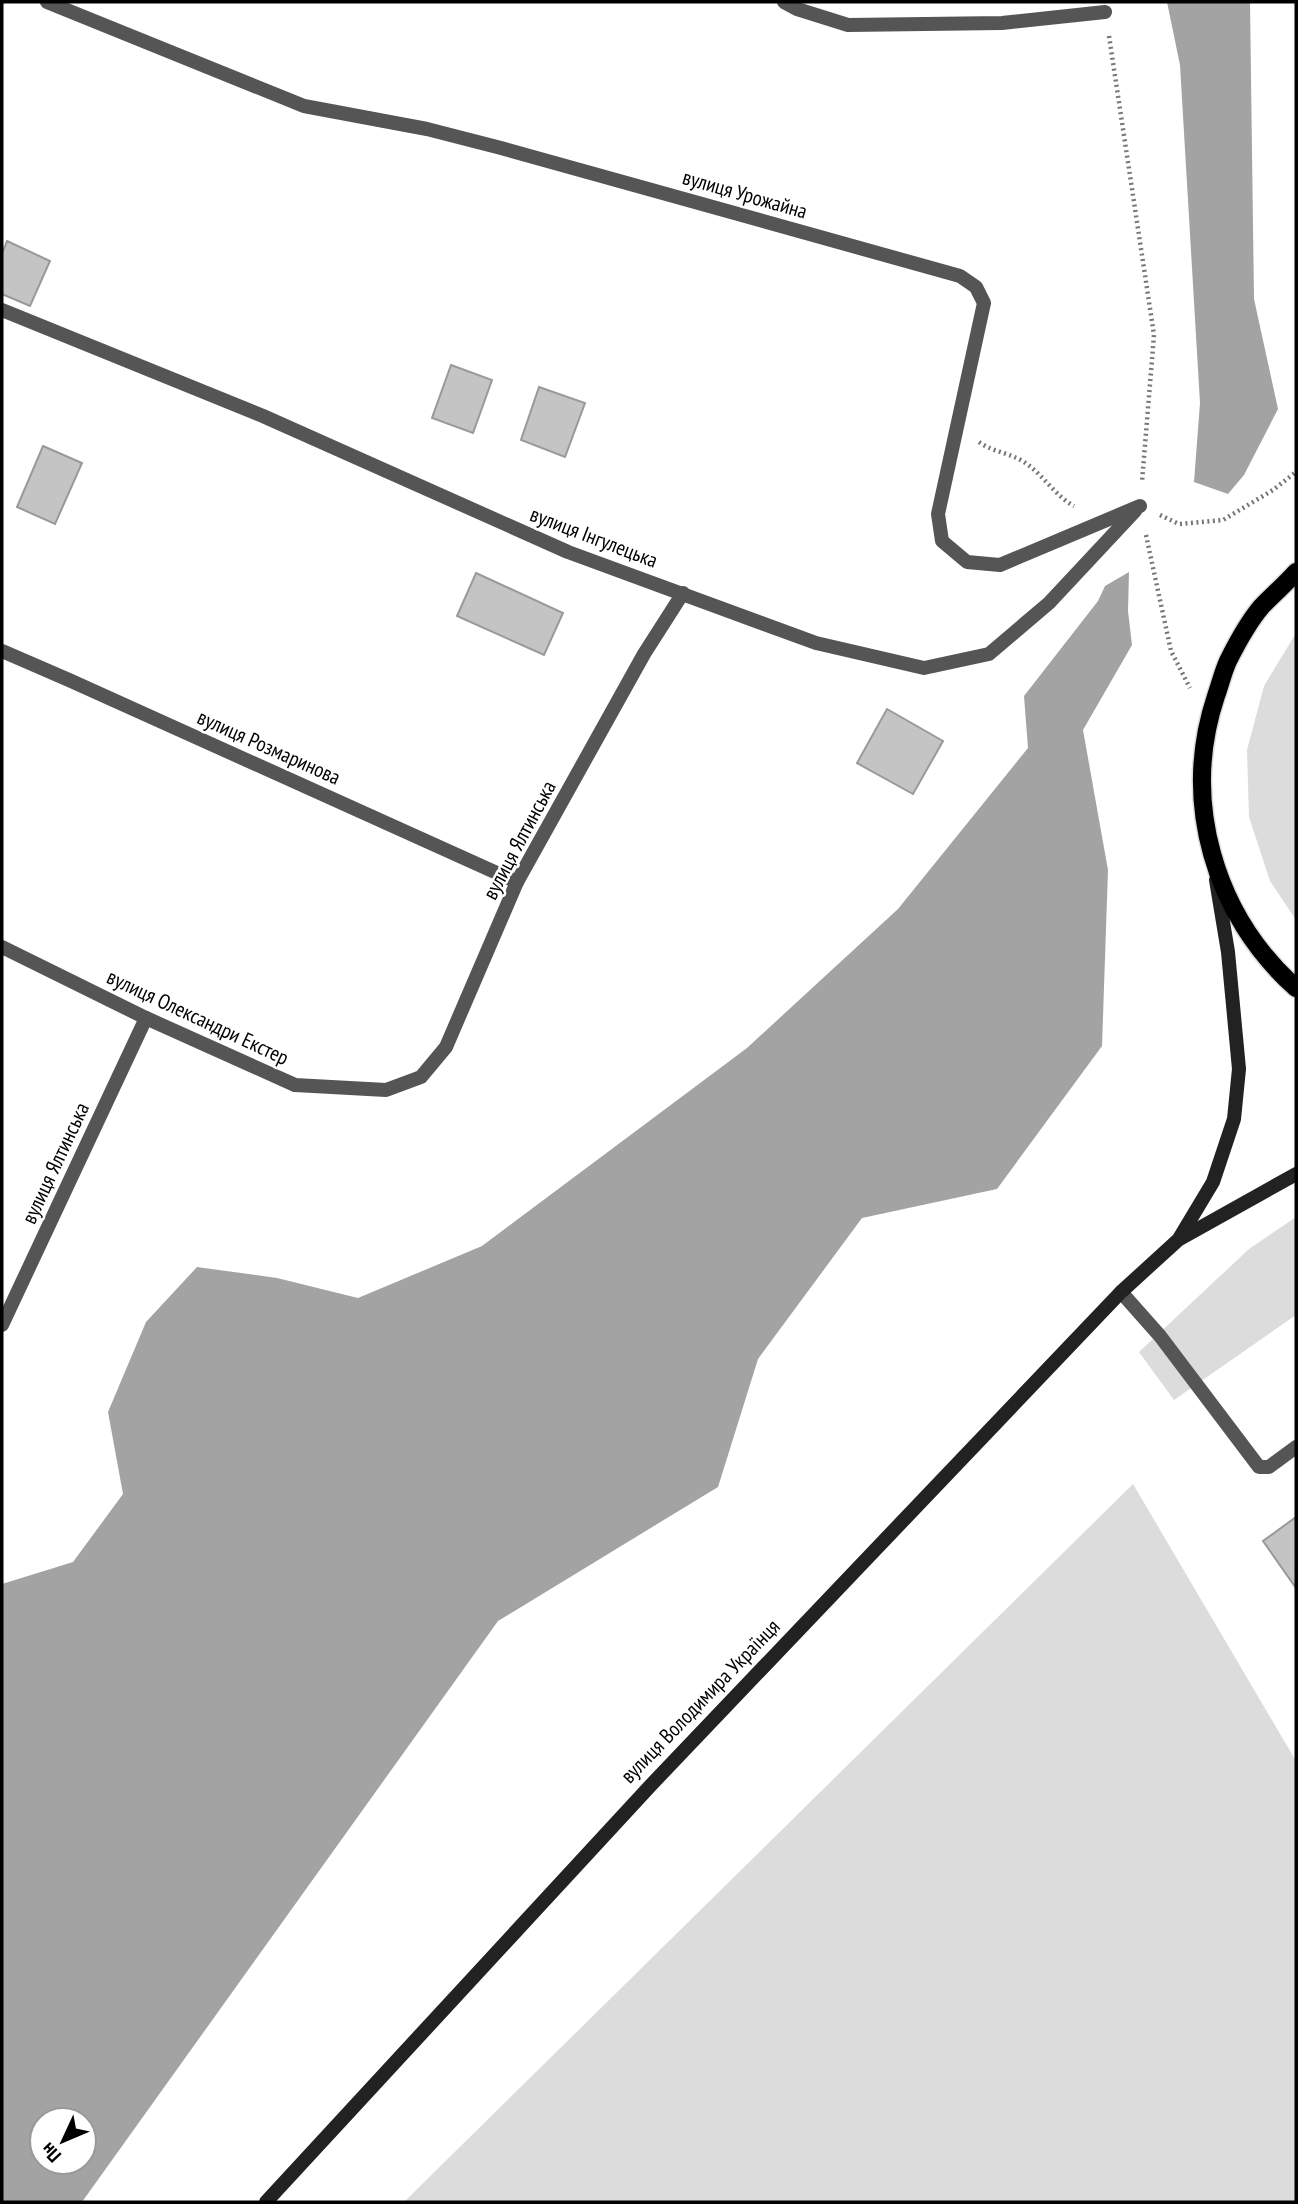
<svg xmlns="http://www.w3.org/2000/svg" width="1298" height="2204" font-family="'PT Sans Narrow',sans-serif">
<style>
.green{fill:#dcdcdc}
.water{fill:#a3a3a3;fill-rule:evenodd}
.building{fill:#c4c4c4;stroke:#999;stroke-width:2}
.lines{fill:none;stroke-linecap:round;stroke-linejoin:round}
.primary-casing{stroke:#dbdbdb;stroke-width:21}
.path{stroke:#777;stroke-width:4.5;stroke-dasharray:2 3.5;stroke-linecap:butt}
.service{stroke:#555;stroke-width:14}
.minor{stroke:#555;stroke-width:14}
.secondary{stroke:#222;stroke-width:14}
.primary{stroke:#000;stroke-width:18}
.labels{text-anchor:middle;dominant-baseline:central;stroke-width:5;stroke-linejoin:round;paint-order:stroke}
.street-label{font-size:21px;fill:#000;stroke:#fff}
</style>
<rect width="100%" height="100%" fill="#fff"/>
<g class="green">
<polygon points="1296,633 1296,920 1270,881 1249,817 1247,750 1264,686"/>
<polygon points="1296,1217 1296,1315 1174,1400 1139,1352 1249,1249"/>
<polygon points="1133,1484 1296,1761 1296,2202 404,2202"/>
</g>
<g class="water">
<polygon points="1167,2 1250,2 1254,299 1278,409 1244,475 1228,494 1194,482 1200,403 1180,65"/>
<path d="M1129 572 1128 611 1132 645 1083 730 1108 870 1102 1046 997 1189 862 1218 758 1359 718 1487 498 1621 82 2202H2V1584L73 1562 123 1494 108 1412 146 1322 197 1267 277 1278 358 1298 482 1246 747 1048 898 909 1028 748 1024 696 1098 601 1105 586ZM42 2120H84V2162H42Z"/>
</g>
<g class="building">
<polygon points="7,241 50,261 30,306 2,294 2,254"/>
<polygon points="451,365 492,380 473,433 432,418"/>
<polygon points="539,387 585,403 565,457 521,440"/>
<polygon points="43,446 82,463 55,524 17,507"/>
<polygon points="476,573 563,613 544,655 457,616"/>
<polygon points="887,709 943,741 913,794 857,763"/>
<polygon points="1296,1517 1296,1588 1263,1541"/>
</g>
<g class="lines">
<defs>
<path id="primary" d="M1296 572C1285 584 1273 595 1262 606 1249 621 1237 643 1228 661 1223 672 1220 685 1216 696 1181 801 1214 915 1296 988"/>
</defs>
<use href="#primary" class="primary-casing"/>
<g class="path">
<polyline points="1109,36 1154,335 1142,482"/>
<path d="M979 442C993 452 1010 453 1024 462 1043 474 1055 496 1074 506"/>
<polyline points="1160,515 1179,524 1223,520 1273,490 1296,472"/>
<polyline points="1146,535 1171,651 1190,688"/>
</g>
<polyline class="service" points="1121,1292 1160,1336 1259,1467 1269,1467 1296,1447"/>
<g class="minor">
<polyline points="47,2 304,106 427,129 501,148 960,276 976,287 984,303 938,514 942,541 967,562 1000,565 1140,506"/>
<polyline points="784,2 797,9 848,25 1002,23 1105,12"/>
<polyline points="2,310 263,416 568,552 816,643 924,668 989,654 1049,603 1135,511"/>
<polyline points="2,651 69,680 517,882"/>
<polyline points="2,947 146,1018 295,1085 386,1090 421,1077 446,1047 517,882 644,654 683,593"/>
<polyline points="2,1325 146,1018"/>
</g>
<g class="secondary">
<polyline points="1180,1237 1213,1182 1234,1119 1239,1069 1228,952 1216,880"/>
<polyline points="266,2202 651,1785 1121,1292 1178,1240 1296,1174"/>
</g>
<use href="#primary" class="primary"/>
</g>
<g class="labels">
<g class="street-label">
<text transform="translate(745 194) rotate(16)">вулиця Урожайна</text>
<text transform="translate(594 537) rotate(21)">вулиця Інгулецька</text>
<text transform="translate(269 747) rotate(24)">вулиця Розмаринова</text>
<text transform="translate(519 840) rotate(-62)">вулиця Ялтинська</text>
<text transform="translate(198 1017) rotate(25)">вулиця Олександри Екстер</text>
<text transform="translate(55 1163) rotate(-65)">вулиця Ялтинська</text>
<text transform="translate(700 1701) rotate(-46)">вулиця Володимира Українця</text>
</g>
</g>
<rect width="1298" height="2204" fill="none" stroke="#000000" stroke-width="7"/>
<g transform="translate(63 2141) rotate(226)"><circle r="33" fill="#ffffff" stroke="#999999" stroke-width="2"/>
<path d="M0-5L12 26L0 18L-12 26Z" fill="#000000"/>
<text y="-10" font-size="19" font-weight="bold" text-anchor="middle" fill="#000000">Пн</text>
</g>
</svg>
